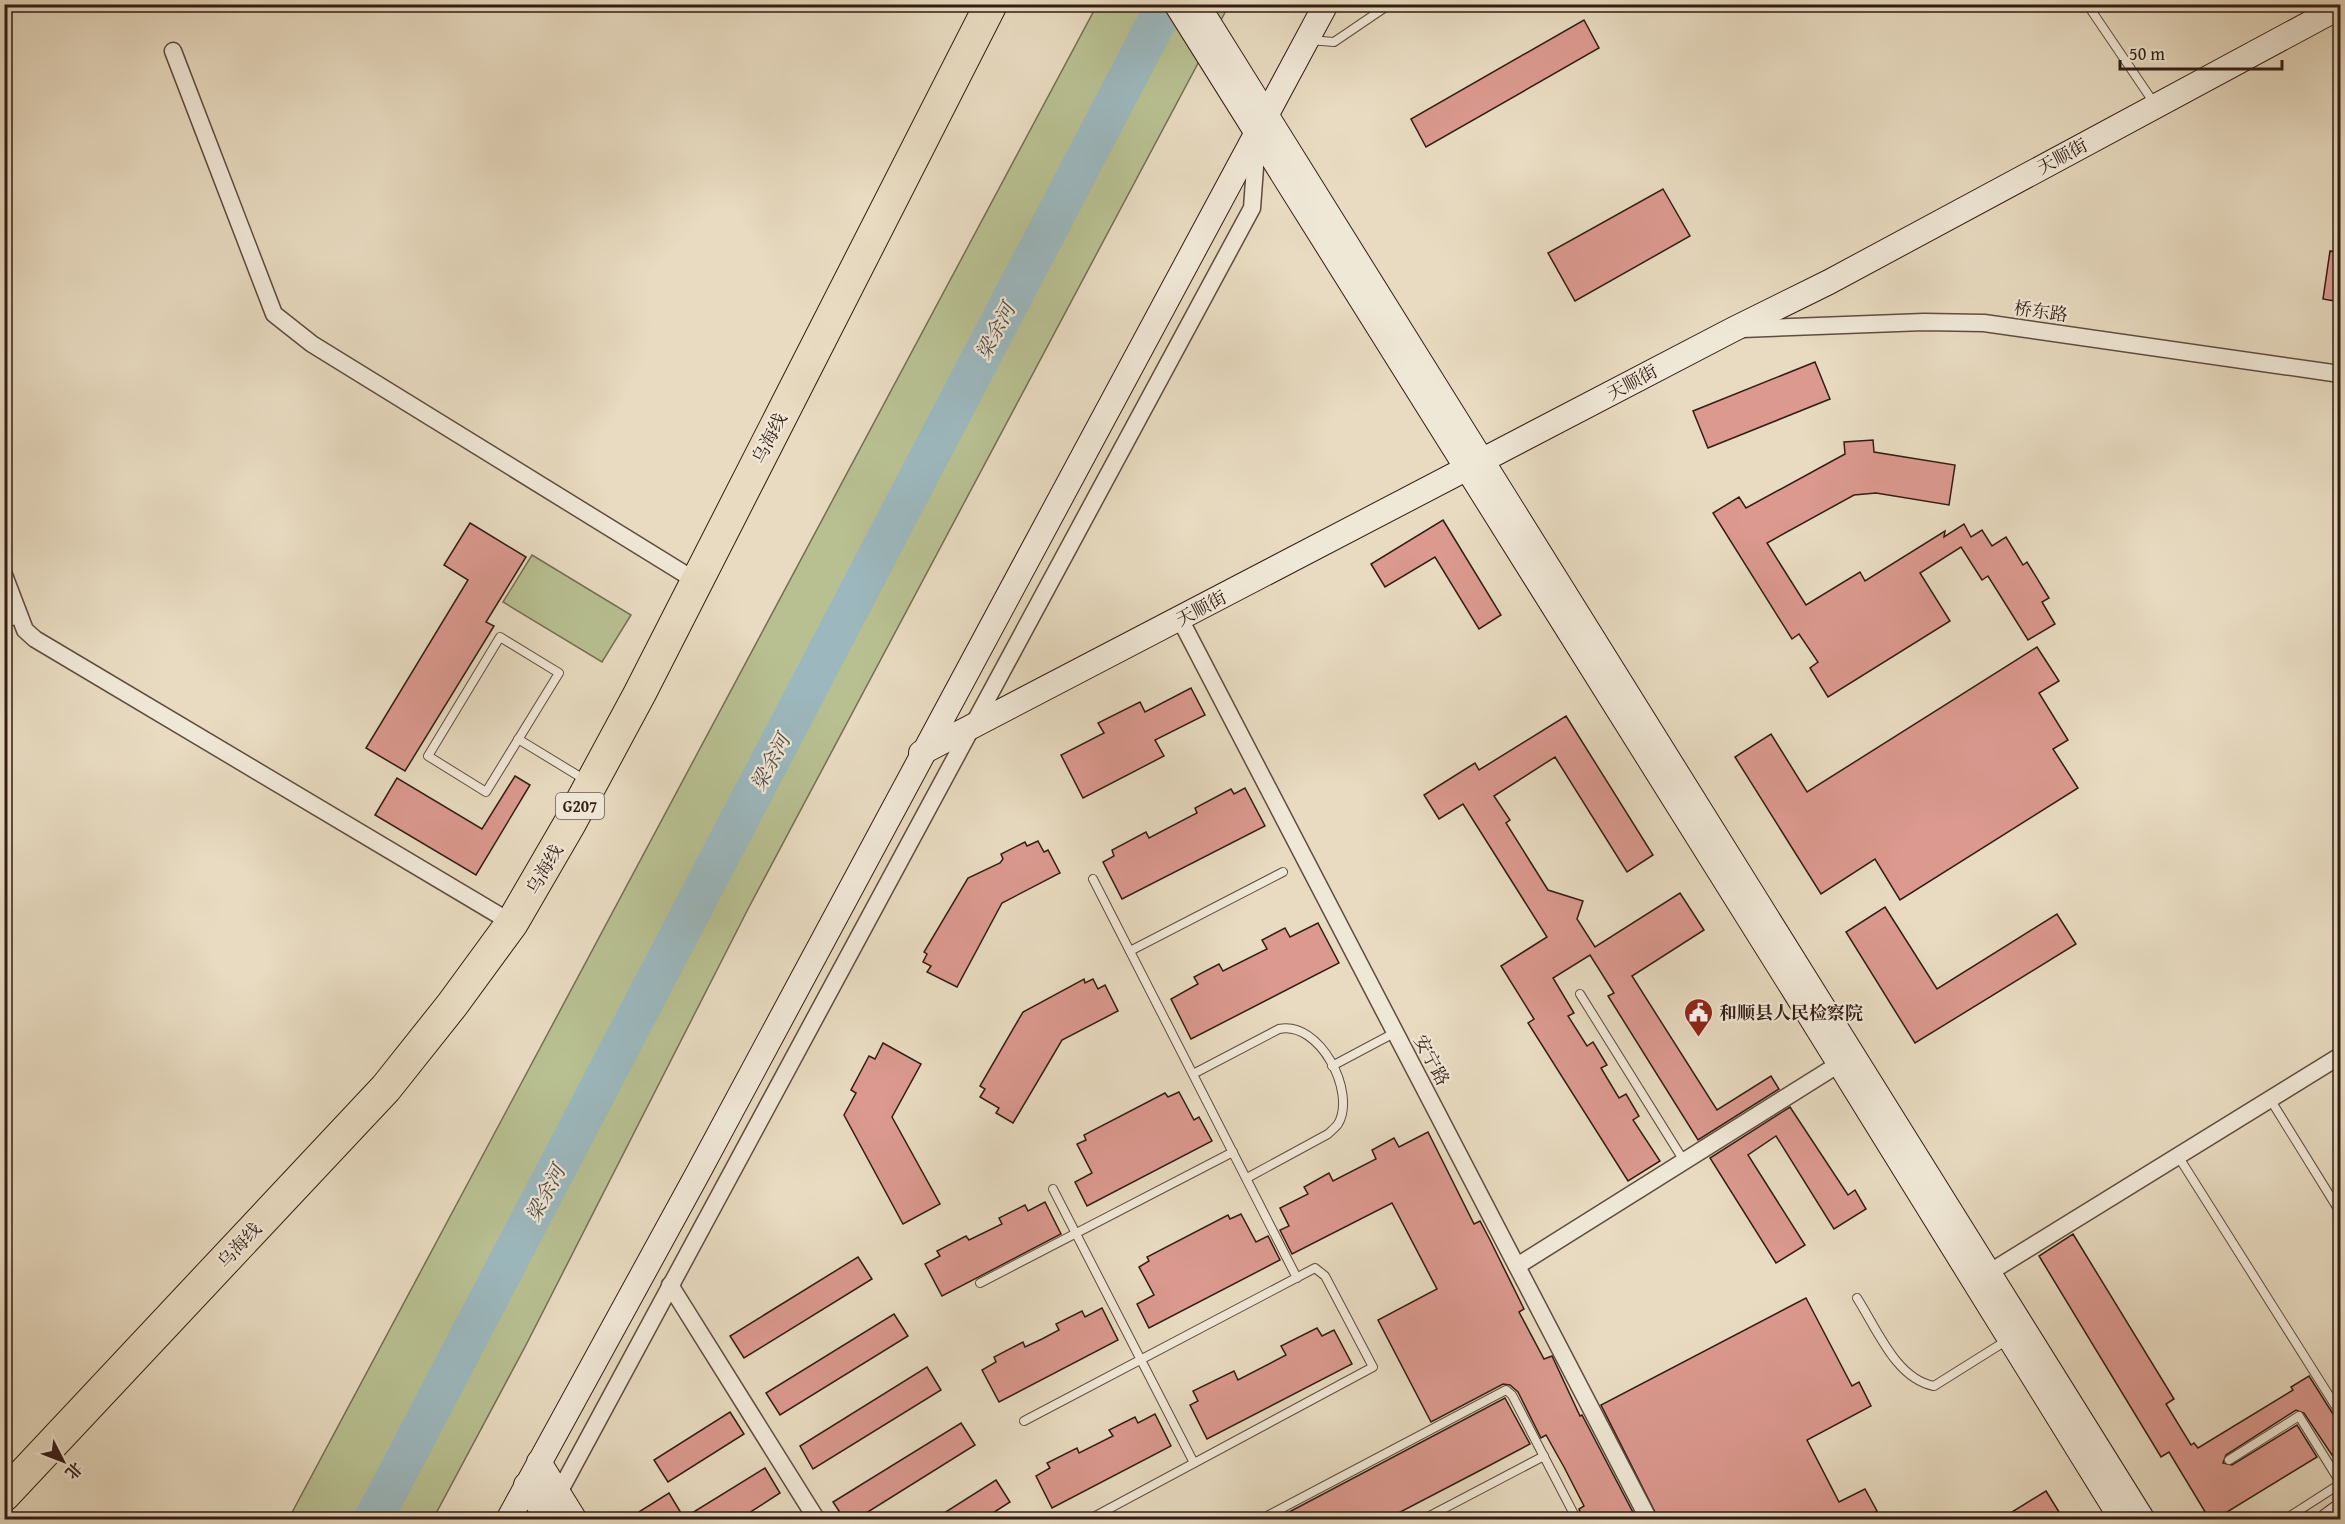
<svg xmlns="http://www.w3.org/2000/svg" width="2345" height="1524" font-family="'Gentium Book Plus','Noto Serif SC',serif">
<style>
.green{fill:#b8c092;stroke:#766e53;stroke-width:1.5}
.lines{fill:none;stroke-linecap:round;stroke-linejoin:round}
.river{stroke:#9cb8be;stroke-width:39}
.building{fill:#db998f;stroke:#331c14;stroke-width:1.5}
.lane-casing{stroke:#604c3f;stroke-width:10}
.street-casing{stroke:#604c3f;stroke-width:19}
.secondary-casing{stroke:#331c14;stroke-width:26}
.highway-casing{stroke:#331c14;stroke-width:34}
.lane{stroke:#f0e8d7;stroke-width:8}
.street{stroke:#f0e8d7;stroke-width:16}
.secondary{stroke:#f0e8d7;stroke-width:24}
.highway{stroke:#e8dbc1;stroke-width:32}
.labels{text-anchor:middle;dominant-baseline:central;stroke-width:4.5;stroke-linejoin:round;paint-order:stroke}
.shield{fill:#f0e8d7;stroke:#6c594e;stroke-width:1.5}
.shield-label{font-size:16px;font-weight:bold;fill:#331c14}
.street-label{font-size:18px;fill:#331c14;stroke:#f0e8d7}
.poi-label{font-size:18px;font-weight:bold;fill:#331c14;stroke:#f0e8d7;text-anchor:start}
.water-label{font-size:20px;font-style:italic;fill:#524b47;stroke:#f0e8d7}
</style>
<rect width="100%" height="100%" fill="#e8dbc1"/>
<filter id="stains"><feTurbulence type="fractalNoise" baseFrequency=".00333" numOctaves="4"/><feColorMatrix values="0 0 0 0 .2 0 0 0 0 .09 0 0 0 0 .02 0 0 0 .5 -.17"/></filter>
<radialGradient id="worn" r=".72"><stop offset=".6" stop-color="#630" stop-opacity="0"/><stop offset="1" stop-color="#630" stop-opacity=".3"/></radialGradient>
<g class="green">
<polygon points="1097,5 1229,5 748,909 526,1345 433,1519 288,1520"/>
<polygon points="532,555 631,615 602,662 503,602"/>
</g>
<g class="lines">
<polyline class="river" points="373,1520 1166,4"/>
</g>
<g class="building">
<polygon points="1584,20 1599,48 1426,147 1411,119"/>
<polygon points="1663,189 1690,236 1575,301 1548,253"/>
<polygon points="2330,251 2340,252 2340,302 2323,299"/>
<polygon points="1815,362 1830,399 1708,448 1693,411"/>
<polygon points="1873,440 1874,452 1955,465 1949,505 1876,493 1854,495 1767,543 1806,605 1860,572 1865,581 1945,531 1944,537 1964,524 1971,537 1982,530 1992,546 2006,537 2023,565 2027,562 2049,598 2042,602 2055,624 2028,640 1988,576 1982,580 1961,547 1920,573 1950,621 1828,697 1810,668 1818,662 1799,634 1792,639 1713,513 1739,497 1746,508 1845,454 1844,442"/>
<polygon points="1443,520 1501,615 1479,629 1435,557 1385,587 1371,564"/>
<polygon points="470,523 526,557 486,622 494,626 405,771 366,748 468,580 444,565"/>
<polygon points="2037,647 2059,681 2039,693 2068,740 2053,749 2078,788 1900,900 1875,859 1821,894 1735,757 1771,734 1807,792"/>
<polygon points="1191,688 1205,715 1155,740 1164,756 1083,798 1061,755 1104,733 1098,723 1140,702 1145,712"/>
<polygon points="1566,716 1653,855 1627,872 1555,757 1494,796 1510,820 1506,823 1548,890 1583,901 1577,919 1595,947 1680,893 1704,930 1632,976 1717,1110 1771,1076 1779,1089 1698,1140 1608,996 1614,993 1590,955 1553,978 1574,1013 1568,1016 1587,1046 1593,1042 1607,1065 1601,1068 1619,1098 1626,1094 1639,1116 1633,1120 1660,1161 1628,1181 1528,1023 1534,1019 1501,966 1547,937 1463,804 1439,819 1424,795 1475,763 1479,770"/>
<polygon points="515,776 530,785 476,875 375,815 397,778 482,829"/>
<polygon points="1245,788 1265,826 1122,899 1103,862 1114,856 1112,850 1146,832 1149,838 1197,813 1195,808 1231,789 1234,794"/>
<polygon points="1038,841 1044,852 1048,850 1060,873 1002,903 957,987 927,972 931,966 923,962 927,954 924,952 968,878 1000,863 1003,859 1001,854 1025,842 1027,846"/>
<polygon points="1885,907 1937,989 2057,914 2076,944 1915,1043 1846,932"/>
<polygon points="1318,923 1339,963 1191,1039 1171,999 1198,984 1194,977 1219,964 1223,971 1267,949 1262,940 1285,928 1290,937"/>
<polygon points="1084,979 1085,983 1093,979 1098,989 1105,985 1118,1011 1062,1040 1013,1123 996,1113 999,1108 980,1097 985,1089 980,1086 1023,1012"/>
<polygon points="883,1043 921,1064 892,1117 940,1204 903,1224 844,1115 856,1093 851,1090 869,1056 875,1059"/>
<polygon points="1179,1092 1194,1120 1199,1117 1212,1141 1087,1206 1075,1182 1092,1173 1077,1144 1086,1140 1084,1135 1165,1093 1168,1097"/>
<polygon points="1790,1107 1848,1195 1855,1190 1866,1209 1834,1229 1776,1136 1748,1155 1805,1245 1776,1263 1710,1158"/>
<polygon points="1428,1132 1474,1224 1480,1221 1490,1240 1524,1309 1519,1312 1544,1359 1552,1356 1580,1416 1582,1415 1637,1520 1583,1520 1579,1509 1584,1506 1564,1467 1546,1435 1541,1438 1518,1392 1510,1385 1503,1384 1431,1422 1378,1320 1437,1289 1392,1203 1292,1254 1280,1230 1289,1226 1280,1208 1308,1194 1304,1187 1329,1173 1333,1181 1376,1159 1372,1150 1394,1138 1399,1147"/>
<polygon points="1045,1202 1061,1234 942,1296 925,1264 940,1256 937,1251 966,1236 969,1240 1002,1224 999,1218 1025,1205 1028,1211"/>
<polygon points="1241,1214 1256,1242 1268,1236 1280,1260 1149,1328 1137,1304 1154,1295 1139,1267 1149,1261 1147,1257 1228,1215 1230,1219"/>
<polygon points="2073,1234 2174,1399 2166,1404 2191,1445 2194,1443 2198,1448 2293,1390 2291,1387 2309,1376 2340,1425 2340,1467 2304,1413 2296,1410 2226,1455 2223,1463 2232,1465 2297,1425 2317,1457 2214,1520 2210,1520 2169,1452 2161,1457 2039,1256"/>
<polygon points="858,1257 872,1279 744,1358 730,1336"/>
<polygon points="1806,1298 1852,1386 1859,1382 1871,1406 1807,1440 1839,1502 1865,1489 1877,1511 1862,1520 1659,1520 1601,1405"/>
<polygon points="1102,1308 1118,1340 999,1402 982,1370 996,1362 994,1357 1023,1342 1025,1347 1042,1339 1059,1330 1056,1324 1082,1311 1085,1317"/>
<polygon points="894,1314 908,1336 780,1415 766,1393"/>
<polygon points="1317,1328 1322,1336 1334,1330 1352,1364 1207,1439 1190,1405 1198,1401 1193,1391 1234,1371 1238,1380 1286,1355 1281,1346"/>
<polygon points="927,1367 941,1390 813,1469 800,1446"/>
<polygon points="1505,1398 1530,1444 1479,1471 1385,1520 1274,1520"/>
<polygon points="730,1412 744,1434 668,1482 654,1460"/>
<polygon points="1155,1414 1171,1446 1052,1508 1036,1476 1050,1468 1047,1463 1077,1448 1079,1453 1113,1436 1109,1430 1135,1417 1138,1423"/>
<polygon points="961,1423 975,1445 855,1520 845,1520 833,1502"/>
<polygon points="765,1468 780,1493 738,1520 626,1520 669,1493 684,1518"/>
<polygon points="996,1480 1010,1502 982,1520 933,1520"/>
<polygon points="2046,1491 2064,1520 1999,1520"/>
</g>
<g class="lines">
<defs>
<g id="lane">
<polyline points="2087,4 2154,103"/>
<polyline points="1309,40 1334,42 1390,4"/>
<polyline points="4,624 20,618"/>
<polygon points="500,637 559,673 486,792 428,756"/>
<polyline points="518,739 587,781"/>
<polyline points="1093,879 1297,1278"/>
<polyline points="1130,951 1283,872"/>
<polyline points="1580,994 1684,1161"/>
<polyline points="1332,1066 1396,1032"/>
<path d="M1193 1074 1279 1029C1319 1020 1357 1092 1338 1124 1336 1127 1331 1131 1328 1134L1247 1178"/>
<polyline points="2270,1099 2340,1212"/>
<polyline points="2178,1156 2340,1413"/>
<polyline points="1053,1189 1194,1463"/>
<polyline points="980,1283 1233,1152"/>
<path d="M1857 1298C1877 1329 1896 1379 1934 1386L2009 1339"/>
<polyline points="1024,1421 1315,1268 1325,1276 1373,1367 1088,1520"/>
<polyline points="2229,1460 2299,1416 2340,1482"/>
<polyline points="1269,1515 1506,1390 1512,1395 1577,1520"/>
<polyline points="1422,1520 1544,1456"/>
<polyline points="2284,1520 2340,1484"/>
</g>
<g id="street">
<polyline points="173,51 274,314 312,344 696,581"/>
<polyline points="1742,329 1924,322 1984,323 2340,374"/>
<polyline points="4,575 25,630 35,639 512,923"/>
<polyline points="1180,619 1649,1520"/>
<polyline points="1517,1266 1839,1064"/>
<polyline points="1990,1272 2340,1056"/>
<polyline points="670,1285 817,1520"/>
<polyline points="555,1500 1252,208 1257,140"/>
</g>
<g id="secondary">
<polyline points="1176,4 1795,992 2122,1520"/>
<polyline points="1197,4 2143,1520"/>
<polyline points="921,753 1734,329 1829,282 2340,7"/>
<polyline points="539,1462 575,1520"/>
<polyline points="526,1485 548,1520"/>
<polyline points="508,1520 698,1173 1326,4"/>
<polyline points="2329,1520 2340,1512"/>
</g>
<polyline id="highway" points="4,1495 386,1088 452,1005 512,923 570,823 640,693 991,4"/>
</defs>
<use href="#lane" class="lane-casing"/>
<use href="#street" class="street-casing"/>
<use href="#secondary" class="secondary-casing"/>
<use href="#highway" class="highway-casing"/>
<use href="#lane" class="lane"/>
<use href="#street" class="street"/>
<use href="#secondary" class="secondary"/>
<use href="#highway" class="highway"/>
</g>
<defs>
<symbol id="civic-pin" viewBox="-11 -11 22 30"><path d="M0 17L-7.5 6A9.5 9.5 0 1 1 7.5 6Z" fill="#8f2418" stroke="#f0e8d7"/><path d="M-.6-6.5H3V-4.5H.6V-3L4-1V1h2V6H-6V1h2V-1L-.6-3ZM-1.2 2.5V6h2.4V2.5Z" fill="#fff"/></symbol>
</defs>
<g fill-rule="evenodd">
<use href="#civic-pin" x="1682" y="996" width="33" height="45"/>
</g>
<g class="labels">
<rect class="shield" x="556" y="793" width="48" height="26" rx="4.5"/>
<g class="shield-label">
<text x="580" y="806">G207</text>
</g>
<g class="street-label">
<text transform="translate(2062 156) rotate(-28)">天顺街</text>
<text transform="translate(2041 311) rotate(8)">桥东路</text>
<text transform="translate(1632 382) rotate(-28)">天顺街</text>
<text transform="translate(769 438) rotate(-63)">乌海线</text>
<text transform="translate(1201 608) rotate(-28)">天顺街</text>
<text transform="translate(544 869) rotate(-60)">乌海线</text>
<text transform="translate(1432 1060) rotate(62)">安宁路</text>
<text transform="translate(239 1245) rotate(-47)">乌海线</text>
</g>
<g class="poi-label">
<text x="1719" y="1012">和顺县人民检察院</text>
</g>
<g class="water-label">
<text transform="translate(995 331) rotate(-62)">梁余河</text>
<text transform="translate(770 762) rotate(-62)">梁余河</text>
<text transform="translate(545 1193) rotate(-62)">梁余河</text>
</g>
</g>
<rect width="2345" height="1524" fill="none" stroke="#e8dbc1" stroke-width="24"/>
<rect x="6" y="6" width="2333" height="1512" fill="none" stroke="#331c14" stroke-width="3"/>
<rect x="12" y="12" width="2321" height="1500" fill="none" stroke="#331c14" stroke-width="1.5"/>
<g transform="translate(63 1461) rotate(132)" stroke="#f0e8d7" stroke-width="4.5" paint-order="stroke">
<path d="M0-4.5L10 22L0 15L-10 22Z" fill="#331c14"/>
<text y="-9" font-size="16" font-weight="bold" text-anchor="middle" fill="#331c14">北</text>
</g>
<path d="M2120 60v9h162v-9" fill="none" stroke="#331c14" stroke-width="3"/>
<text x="2129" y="60" font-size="18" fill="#331c14" stroke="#f0e8d7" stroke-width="4.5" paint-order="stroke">50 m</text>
<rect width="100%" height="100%" filter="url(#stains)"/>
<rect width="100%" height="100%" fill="url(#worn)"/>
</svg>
